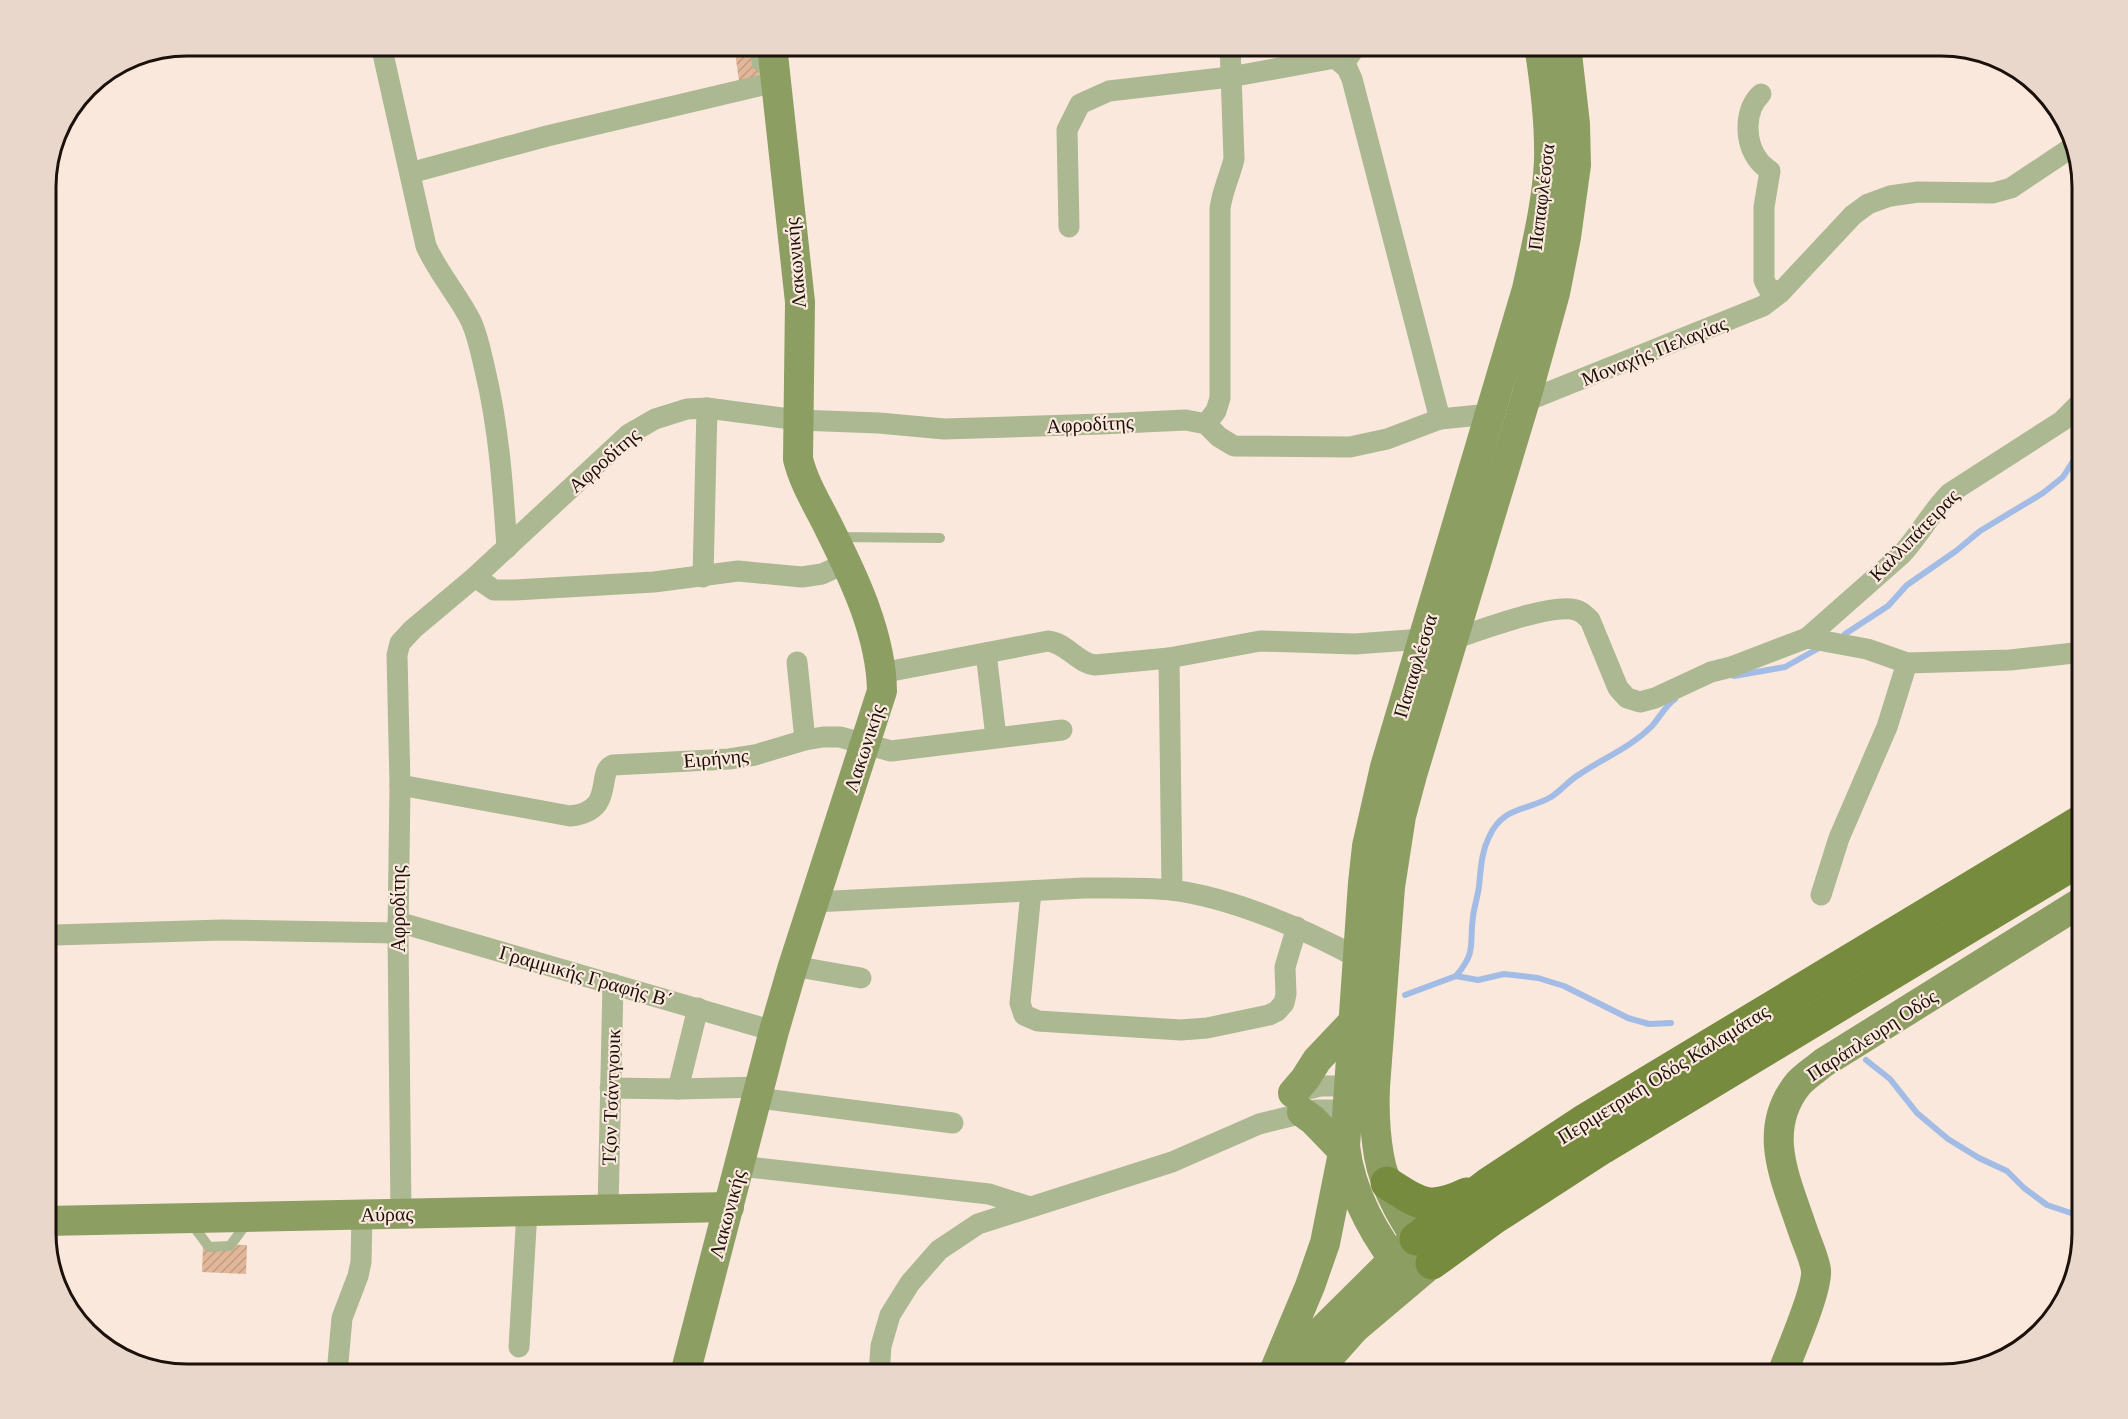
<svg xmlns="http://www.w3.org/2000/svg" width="2128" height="1419" font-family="Georgia,serif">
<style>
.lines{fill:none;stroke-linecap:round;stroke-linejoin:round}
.stream{stroke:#a2bce5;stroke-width:6}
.building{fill:url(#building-hatch)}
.lane{stroke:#abb891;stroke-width:10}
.street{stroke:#abb891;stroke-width:21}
.secondary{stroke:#8c9e62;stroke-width:30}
.primary{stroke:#768b3e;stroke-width:33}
.labels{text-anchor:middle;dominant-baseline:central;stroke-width:4.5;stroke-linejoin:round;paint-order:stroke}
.street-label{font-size:20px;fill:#1b110a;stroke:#fbe8dc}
.rim{fill:none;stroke:#1b110a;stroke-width:3}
</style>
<defs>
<pattern id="building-hatch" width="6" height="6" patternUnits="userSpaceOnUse" patternTransform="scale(1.5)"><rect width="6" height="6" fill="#e2b699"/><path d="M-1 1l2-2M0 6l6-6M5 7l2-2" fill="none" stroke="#c19b82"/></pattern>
</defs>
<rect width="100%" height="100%" fill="#fbe8dc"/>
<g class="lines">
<g class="stream">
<polyline points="1845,634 1888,606 1907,585 1956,551 1980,531 2043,493 2063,477 2077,455 2083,438"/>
<polyline points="1734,676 1785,667 1819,648"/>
<path d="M1456 976C1477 951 1469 946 1473 917 1474 907 1478 896 1479 886 1481 869 1481 853 1489 837 1503 806 1527 811 1551 797 1562 790 1569 780 1580 774 1605 757 1630 748 1652 726 1660 717 1665 706 1675 699"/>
<polyline points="1405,995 1456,976 1478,980 1504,974 1538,978 1564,986 1628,1018 1649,1024 1671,1023"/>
<polyline points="1866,1060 1890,1079 1917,1113 1948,1139 1979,1158 2007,1171 2024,1188 2047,1205 2083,1217"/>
</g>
</g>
<g class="building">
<polygon points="734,45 761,45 765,78 739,81"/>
<polygon points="203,1244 247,1245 246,1274 202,1272"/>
</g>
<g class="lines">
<g class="lane">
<polyline points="754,45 757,65 769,74"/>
<polyline points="1347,68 1364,45"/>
<polyline points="838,537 940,538"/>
<polyline points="191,1223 209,1247 230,1246 249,1220"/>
</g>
<g class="street">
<path d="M381 45 426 246C438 273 458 295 471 321 478 336 481 353 485 370 499 428 503 488 507 548"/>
<path d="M1761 94C1744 110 1744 142 1759 161 1762 165 1766 168 1770 171L1764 207V280L1768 288 1780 293"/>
<polyline points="410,173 547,136 776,82"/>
<polyline points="1069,227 1067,130 1080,104 1109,91 1230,77 1335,58 1347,68 1352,79 1440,419"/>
<polyline points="1524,402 1763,306 1780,293 1853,215 1868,204 1890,196 1918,192 1993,193 2011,188 2074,146"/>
<path d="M1206 424 1216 411 1220 398V209C1222 191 1230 176 1234 159L1230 45"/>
<polyline points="475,577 494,590 515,590 654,582 738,571 802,577 822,574 846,563"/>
<polyline points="703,577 707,408"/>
<path d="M1807 638 1901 555C1919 536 1931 512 1950 493L2062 421 2079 404 2083 396"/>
<path d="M1453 639C1481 630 1544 606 1571 609 1580 610 1584 614 1590 620L1618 688 1627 698 1640 702 1655 698 1711 672 1731 667 1807 638 1867 649 1907 663 2010 660 2083 652"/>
<polyline points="986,653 996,737"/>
<polyline points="1169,658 1172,890"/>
<polyline points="797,662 805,740"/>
<path d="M881 673 1048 641C1067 643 1077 663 1095 665L1169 658 1260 641 1355 644 1423 639"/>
<path d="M400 785 570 816C617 811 595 772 613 765L729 759 755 755 805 740 823 737H840L891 751 1062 730"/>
<polyline points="1031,892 1020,1003 1024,1015 1038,1021 1181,1030 1207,1028 1269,1015 1277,1011 1284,1003 1286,994 1285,967 1297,927"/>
<polyline points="1821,895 1839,838 1887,727 1907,663"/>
<path d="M815 902 1084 888C1113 888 1143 887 1172 890 1233 898 1304 929 1358 958"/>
<polyline points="398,922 774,1031"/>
<polyline points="45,938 55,935 222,930 398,933"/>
<polyline points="793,966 861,978"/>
<polyline points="610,1088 678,1089 761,1087"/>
<polyline points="678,1089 698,1008"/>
<polyline points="1293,1093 1320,1086 1362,1086"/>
<polyline points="758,1098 953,1123"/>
<polyline points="740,1166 989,1194 1030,1207"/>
<polyline points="608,1209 613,984"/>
<polyline points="401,1214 398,933 400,785 397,655 400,643 413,629 475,577 629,434 655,419 687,409 707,408 798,420 879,423 944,429 1101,424 1186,420 1206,424 1219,437 1234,446 1350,447 1387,439 1440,419 1490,414"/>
<polyline points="519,1347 527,1211"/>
<polyline points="337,1374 342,1318 358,1276 361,1262 362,1215"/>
<polyline points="879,1374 881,1346 890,1315 910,1283 939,1250 978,1224 1172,1162 1259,1124 1316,1110 1362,1110"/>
</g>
<g class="secondary">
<polyline points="1293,1093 1305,1079 1317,1060 1354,1021"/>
<polyline points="1302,1112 1313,1120 1343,1151"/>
<polyline points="45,1221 729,1207"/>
<path d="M1410 1280C1378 1242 1351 1197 1345 1146L1363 883 1367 846 1385 767 1527 289C1536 247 1547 204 1549 161 1550 122 1545 83 1539 45"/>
<polyline points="1281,1371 1407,1246"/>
<path d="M685 1374 774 1031 793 966 882 691C881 635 855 580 830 530 819 507 804 484 798 459L800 302 772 45"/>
<polyline points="1273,1374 1310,1286 1325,1243 1342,1158"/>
<path d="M1314 1374 1355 1328 1432 1263C1412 1232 1385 1193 1379 1156 1375 1133 1374 1110 1375 1087L1390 887 1401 816 1412 775 1527 394 1555 293 1566 237 1576 165 1575 124 1566 45"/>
<path d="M1782 1374C1790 1352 1818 1290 1816 1270 1814 1257 1807 1243 1803 1231 1787 1182 1760 1131 1798 1084 1805 1076 1815 1070 1823 1063L2083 901"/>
</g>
<g class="primary">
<path d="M1387 1183C1420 1204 1429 1212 1467 1194"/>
<polyline points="1416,1239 1488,1184 1582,1122 2083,820"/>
<polyline points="1432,1263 1494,1218 1602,1148 2083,858"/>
</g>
</g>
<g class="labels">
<g class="street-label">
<text transform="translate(1541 197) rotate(-83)">Παπαφλέσσα</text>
<text transform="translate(795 263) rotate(-95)">Λακωνικής</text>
<text transform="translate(1654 351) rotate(-22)">Μοναχής Πελαγίας</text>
<text transform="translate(1090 424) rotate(-3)">Αφροδίτης</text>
<text transform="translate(604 460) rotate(-41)">Αφροδίτης</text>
<text transform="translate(1914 535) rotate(-46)">Καλλιπάτειρας</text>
<text transform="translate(1415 666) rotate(-73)">Παπαφλέσσα</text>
<text transform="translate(864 748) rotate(-72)">Λακωνικής</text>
<text transform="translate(716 758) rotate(-5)">Ειρήνης</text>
<text transform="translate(398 909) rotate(-90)">Αφροδίτης</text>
<text transform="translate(586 976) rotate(16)">Γραμμικής Γραφής Β΄</text>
<text transform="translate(1872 1035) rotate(-33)">Παράπλευρη Οδός</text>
<text transform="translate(1663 1074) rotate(-32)">Περιμετρική Οδός Καλαμάτας</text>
<text transform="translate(611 1097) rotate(-88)">Τζον Τσάντγουικ</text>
<text transform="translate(387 1214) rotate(-1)">Αύρας</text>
<text transform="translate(727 1214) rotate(-75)">Λακωνικής</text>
</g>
</g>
<path d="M0 0H2128V1419H0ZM187 56H1941A131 131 0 0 1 2072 187V1233A131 131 0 0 1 1941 1364H187A131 131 0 0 1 56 1233V187A131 131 0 0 1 187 56Z" fill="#e9d7cb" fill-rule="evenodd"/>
<path class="rim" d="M187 56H1941A131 131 0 0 1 2072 187V1233A131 131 0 0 1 1941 1364H187A131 131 0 0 1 56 1233V187A131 131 0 0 1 187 56Z"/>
</svg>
